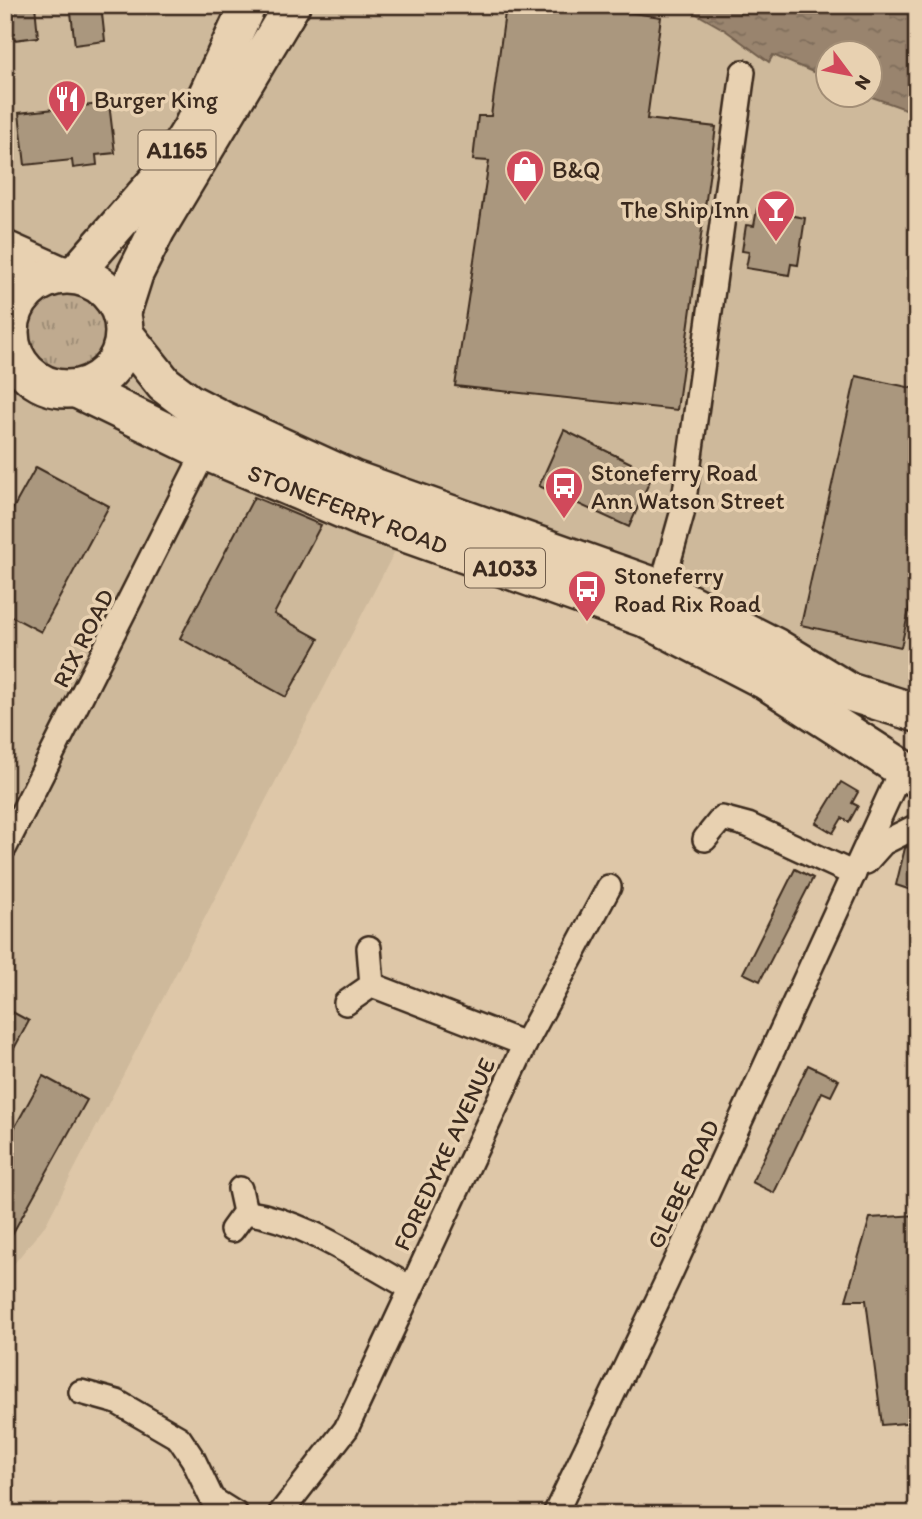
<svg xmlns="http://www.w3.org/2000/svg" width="922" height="1519" font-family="Itim,sans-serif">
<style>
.built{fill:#ceb99b;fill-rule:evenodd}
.grass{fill:url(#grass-tufts);stroke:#7d6a56;stroke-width:2}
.water{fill:url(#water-ripples);stroke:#73604e;stroke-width:2}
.building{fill:#aa977e;stroke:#3b2a1e;stroke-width:2}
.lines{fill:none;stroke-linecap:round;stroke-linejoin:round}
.minor-casing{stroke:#3b2a1e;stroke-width:28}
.primary-casing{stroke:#3b2a1e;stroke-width:40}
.trunk-casing{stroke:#3b2a1e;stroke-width:42}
.minor{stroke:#e8d1b1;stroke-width:23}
.primary{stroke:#e8d1b1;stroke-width:35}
.trunk{stroke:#e8d1b1;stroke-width:37}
.labels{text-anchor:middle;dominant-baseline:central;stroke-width:7;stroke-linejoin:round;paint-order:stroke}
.shield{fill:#e8d1b1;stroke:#6f5c4a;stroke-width:2}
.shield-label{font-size:23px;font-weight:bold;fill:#3b2a1e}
.poi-label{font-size:24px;fill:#3b2a1e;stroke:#e8d1b1;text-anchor:start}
.street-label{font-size:24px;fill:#3b2a1e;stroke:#e8d1b1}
</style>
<defs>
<pattern id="grass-tufts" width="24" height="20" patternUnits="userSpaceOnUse" patternTransform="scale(1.75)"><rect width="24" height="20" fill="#bfaa8f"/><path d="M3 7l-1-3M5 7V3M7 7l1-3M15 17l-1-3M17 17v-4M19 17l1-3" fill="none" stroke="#9c8b74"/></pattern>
<pattern id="water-ripples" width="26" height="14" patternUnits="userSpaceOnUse" patternTransform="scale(1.75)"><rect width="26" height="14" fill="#99846e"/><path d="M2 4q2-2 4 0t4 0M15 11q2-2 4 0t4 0" fill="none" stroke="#7e6c5a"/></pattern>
</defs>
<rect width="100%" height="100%" fill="#dec7a8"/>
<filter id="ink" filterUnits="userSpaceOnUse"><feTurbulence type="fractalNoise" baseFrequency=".0143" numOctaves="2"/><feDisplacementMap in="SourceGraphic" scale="14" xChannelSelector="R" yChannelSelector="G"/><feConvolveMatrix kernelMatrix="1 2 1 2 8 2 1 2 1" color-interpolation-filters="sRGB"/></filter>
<g filter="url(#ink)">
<path class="built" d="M5 5H680L725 30 769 61 773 54 827 78 828 94 866 95 917 113V731L411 520 46 1224 5 1275ZM32 304 111 334 104 357 45 371 27 352 22 327Z"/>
<circle class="grass" cx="67" cy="332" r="44"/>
<polygon class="water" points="681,5 917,7 917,113 866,95 870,94 870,52 828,52 827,78 773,55 769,62 725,30"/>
<g class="building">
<polygon points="5,5 35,5 38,37 5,41"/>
<polygon points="70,5 101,5 105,41 75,45"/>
<polygon points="506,5 577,5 661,17 647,119 716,127 677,410 455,386 489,161 473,160 478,116 491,116"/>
<polygon points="109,103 115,153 96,155 97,165 73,168 72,160 25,165 19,113"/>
<polygon points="757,209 805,218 798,265 791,264 789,275 746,268 749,252 742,251 746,225 754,226"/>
<polygon points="856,376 917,389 917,573 901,647 801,625"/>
<polygon points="564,430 653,474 629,527 539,486"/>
<polygon points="36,467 109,506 41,632 5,613 5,523"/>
<polygon points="254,497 321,525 274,614 319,639 286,697 180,638"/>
<polygon points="841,782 858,792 852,803 858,806 849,822 842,818 833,833 816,823"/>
<polygon points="917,842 917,892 896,885 905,848"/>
<polygon points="795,869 813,878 760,981 743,973"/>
<polygon points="5,1008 29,1021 5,1065"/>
<polygon points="808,1065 839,1080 831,1096 822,1092 774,1193 752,1182"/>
<polygon points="43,1076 87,1100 5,1247 5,1145"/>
<polygon points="917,1215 917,1422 882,1425 866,1300 846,1300 870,1218"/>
</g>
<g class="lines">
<defs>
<g id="minor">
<polyline points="661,589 682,514 743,72"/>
<polyline points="705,839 722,818 748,825 854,874"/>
<polyline points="5,847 205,451"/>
<polyline points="866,862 883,843 917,826"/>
<polyline points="372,985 525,1044"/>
<polyline points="346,1003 372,985 369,948"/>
<path d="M245 1212C305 1221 358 1259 411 1288"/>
<polyline points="232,1230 245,1212 240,1189"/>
<polyline points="81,1392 117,1402 179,1438 193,1459 212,1499 236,1514"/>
<polyline points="280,1514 346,1429 525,1044 609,887"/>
<polyline points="555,1514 666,1283 902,768"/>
</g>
<g id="primary">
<polyline points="74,275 163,173 191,128 248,5"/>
<polyline points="122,315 135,274 157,230 292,5"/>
</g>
<g id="trunk">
<polyline points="5,250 61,275"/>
<circle cx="67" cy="332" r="57"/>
<polyline points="125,335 164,384 189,403 220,419 354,480 661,589 775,647 849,692 917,713"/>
<polyline points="77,389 205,451 363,518 645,618 765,680 917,778"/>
</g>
</defs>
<use href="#minor" class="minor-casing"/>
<use href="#primary" class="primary-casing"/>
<use href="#trunk" class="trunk-casing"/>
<use href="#minor" class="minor"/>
<use href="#primary" class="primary"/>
<use href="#trunk" class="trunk"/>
</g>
</g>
<defs>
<symbol id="restaurant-pin" viewBox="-11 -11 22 30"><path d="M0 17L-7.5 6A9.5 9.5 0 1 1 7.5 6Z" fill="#d1495b" stroke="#e8d1b1"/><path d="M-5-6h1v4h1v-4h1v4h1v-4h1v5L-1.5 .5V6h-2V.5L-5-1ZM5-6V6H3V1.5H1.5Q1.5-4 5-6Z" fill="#fff"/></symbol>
<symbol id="shop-pin" viewBox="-11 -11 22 30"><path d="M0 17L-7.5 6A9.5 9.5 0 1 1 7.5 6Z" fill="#d1495b" stroke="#e8d1b1"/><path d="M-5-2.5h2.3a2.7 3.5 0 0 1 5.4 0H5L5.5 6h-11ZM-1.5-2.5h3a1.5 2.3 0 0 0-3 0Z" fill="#fff"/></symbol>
<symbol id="bar-pin" viewBox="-11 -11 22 30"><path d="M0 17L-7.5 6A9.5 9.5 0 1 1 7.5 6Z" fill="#d1495b" stroke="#e8d1b1"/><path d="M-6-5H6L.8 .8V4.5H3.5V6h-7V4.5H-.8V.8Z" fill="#fff"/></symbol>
<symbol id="bus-pin" viewBox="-11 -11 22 30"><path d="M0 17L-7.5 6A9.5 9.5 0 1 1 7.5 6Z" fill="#d1495b" stroke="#e8d1b1"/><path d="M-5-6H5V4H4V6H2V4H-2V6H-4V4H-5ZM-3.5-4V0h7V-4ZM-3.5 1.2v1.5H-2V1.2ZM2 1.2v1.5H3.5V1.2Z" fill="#fff"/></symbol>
</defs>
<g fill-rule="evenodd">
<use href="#restaurant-pin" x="45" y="77" width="44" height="60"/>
<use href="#shop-pin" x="503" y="147" width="44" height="60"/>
<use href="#bar-pin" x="754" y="187" width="44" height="60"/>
<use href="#bus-pin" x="542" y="464" width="44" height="60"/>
<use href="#bus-pin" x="565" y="567" width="44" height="60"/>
</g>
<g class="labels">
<g class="shield">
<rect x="138.5" y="130.5" width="77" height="39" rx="5"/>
<rect x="465" y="548.5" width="80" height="39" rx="5"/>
</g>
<g class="shield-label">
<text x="177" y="150">A1165</text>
<text x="505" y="568">A1033</text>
</g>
<g class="poi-label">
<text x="94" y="99">Burger King</text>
<text x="552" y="169">B&amp;Q</text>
<text x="749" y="209" text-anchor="end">The Ship Inn</text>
<text x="591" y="472">Stoneferry Road<tspan x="591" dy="28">Ann Watson Street</tspan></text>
<text x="614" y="575">Stoneferry<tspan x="614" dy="28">Road Rix Road</tspan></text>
</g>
<g class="street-label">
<text transform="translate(348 509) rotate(21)">STONEFERRY ROAD</text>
<text transform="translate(83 638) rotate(-63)">RIX ROAD</text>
<text transform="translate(444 1154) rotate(-65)">FOREDYKE AVENUE</text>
<text transform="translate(683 1184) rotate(-65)">GLEBE ROAD</text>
</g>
</g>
<rect width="922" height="1519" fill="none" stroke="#e8d1b1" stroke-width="28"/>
<rect x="14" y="14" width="894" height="1491" fill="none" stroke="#3b2a1e" stroke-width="2.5" filter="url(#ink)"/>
<g transform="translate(849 74) rotate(122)"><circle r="33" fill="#e8d1b1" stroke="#a38e76" stroke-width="2"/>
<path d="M0-5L12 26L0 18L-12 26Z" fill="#d1495b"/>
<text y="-10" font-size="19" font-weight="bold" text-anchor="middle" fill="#3b2a1e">N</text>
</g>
</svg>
